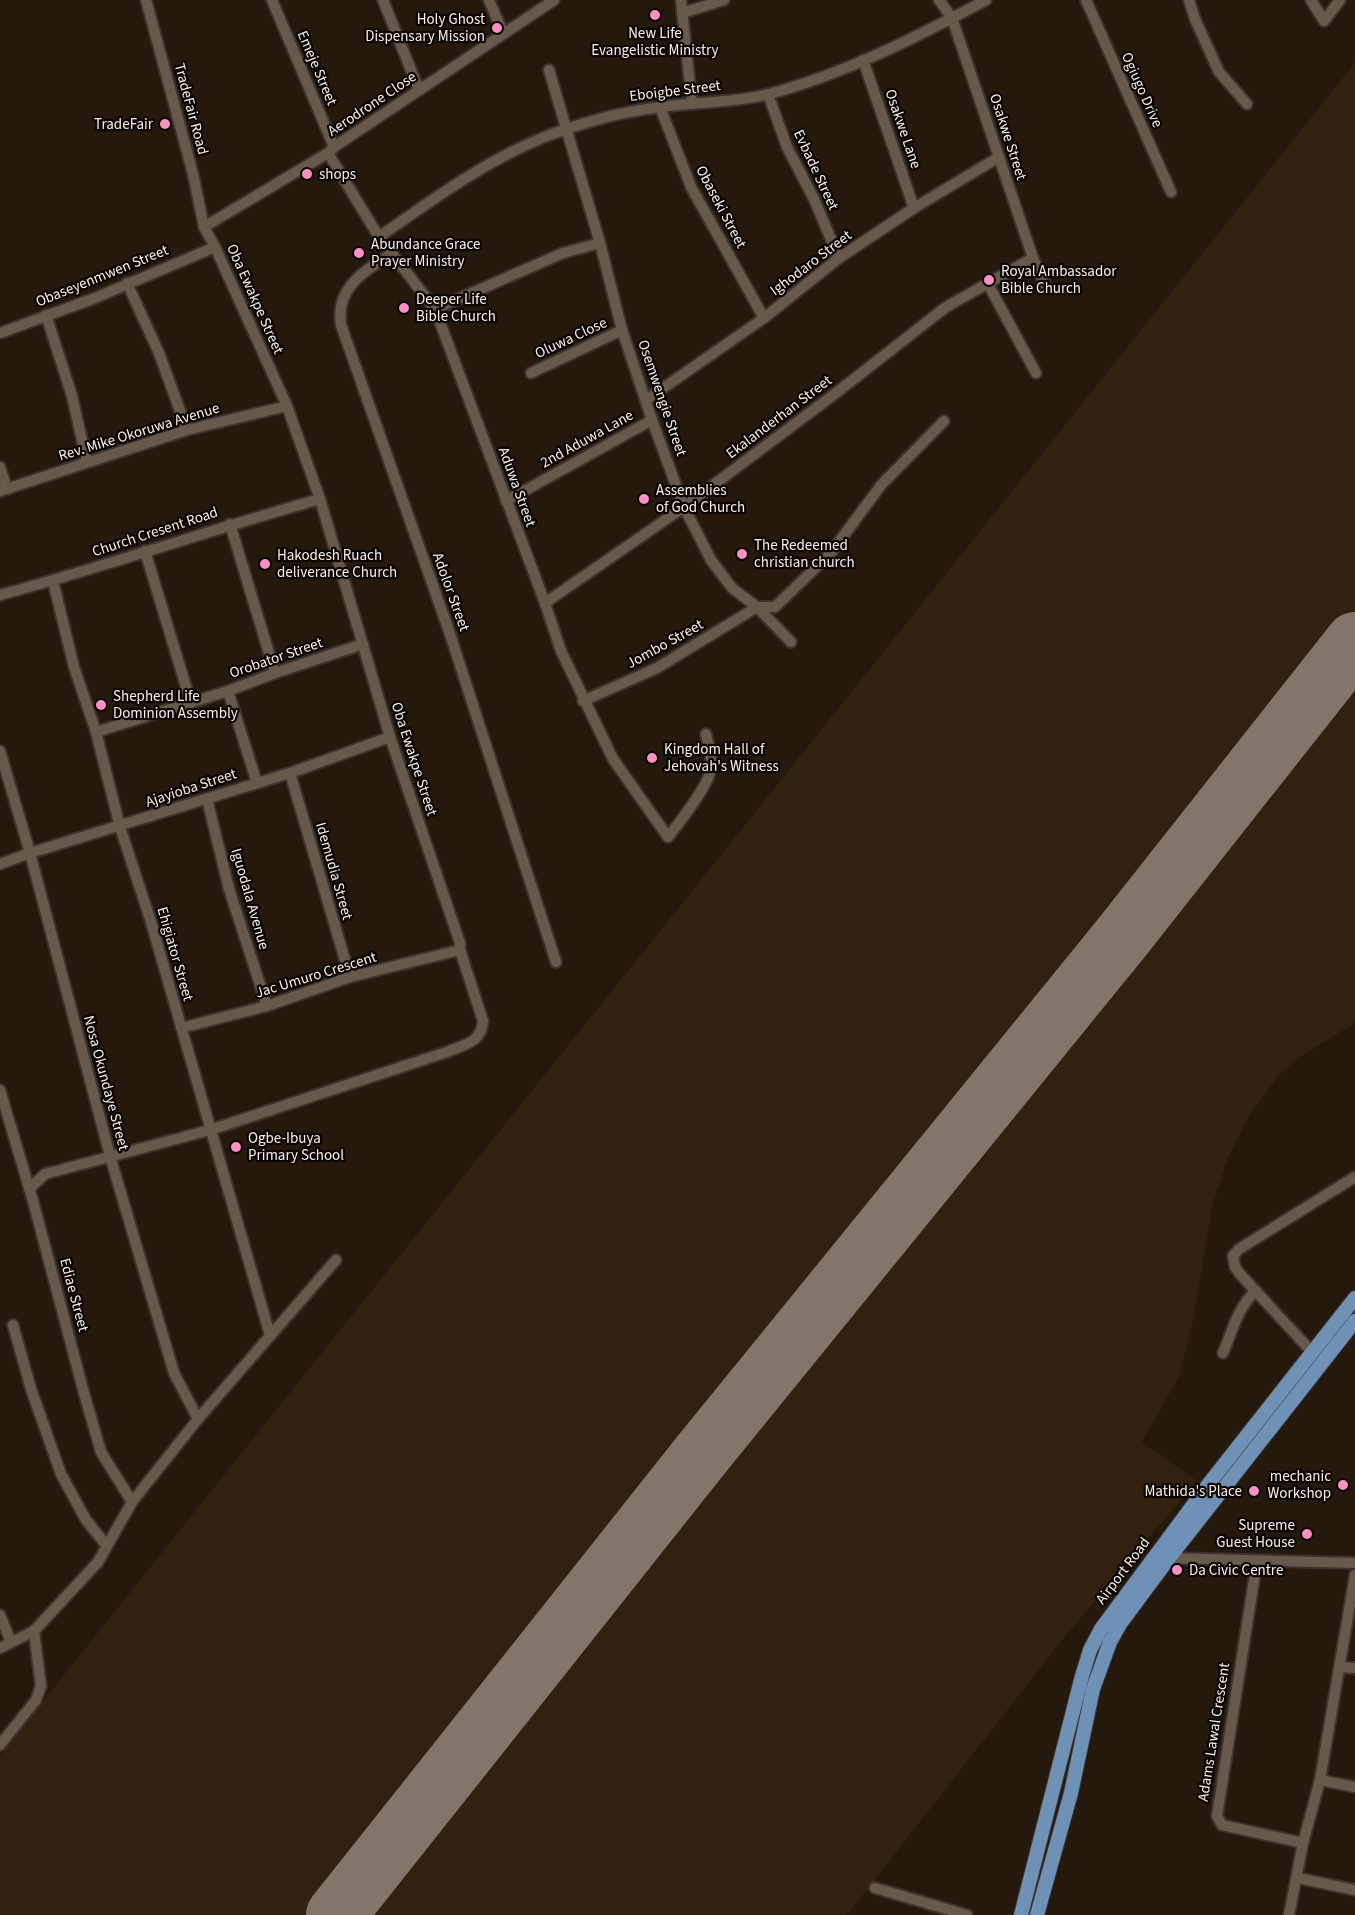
<svg xmlns="http://www.w3.org/2000/svg" width="1355" height="1915" font-family="'Source Sans 3',sans-serif">
<style>
.built{fill:#32210f}
.lines{fill:none;stroke-linecap:round;stroke-linejoin:round}
.runway{stroke:#82766c;stroke-width:60}
.minor-casing{stroke:#3c332e;stroke-width:14}
.major-casing{stroke:#3c332e;stroke-width:16}
.minor{stroke:#67594b;stroke-width:10}
.major{stroke:#6f91b6;stroke-width:14}
.poi-dot{fill:#fc8fc3;stroke:#0a0502;stroke-width:2}
.labels{text-anchor:middle;dominant-baseline:central;stroke-width:4.5;stroke-linejoin:round;paint-order:stroke}
.poi-label{font-size:15px;fill:#f9f0e8;stroke:#0a0502;text-anchor:start}
.street-label{font-size:15px;fill:#f9f0e8;stroke:#0a0502}
</style>
<rect width="100%" height="100%" fill="#25190d"/>
<polygon class="built" points="1355,63 1355,1023 1303,1055 1278,1076 1248,1117 1227,1160 1213,1204 1193,1321 1179,1376 1142,1442 1197,1481 1066,1635 847,1915 0,1915 0,1755"/>
<g class="lines">
<polyline class="runway" points="336,1915 701,1455 1123,936 1355,642"/>
<defs>
<g id="minor">
<polyline points="272,0 334,147"/>
<polyline points="383,0 419,90"/>
<polyline points="489,0 503,33"/>
<polyline points="681,0 692,104"/>
<polyline points="939,0 952,18 1033,258 1045,285"/>
<polyline points="1086,0 1171,192"/>
<polyline points="1189,0 1195,19 1219,72 1247,104"/>
<polyline points="1311,0 1324,21 1340,0"/>
<polyline points="682,13 724,0"/>
<polyline points="863,60 914,208"/>
<polyline points="549,70 600,243 622,330 652,420 684,507 711,560 732,588 757,607 791,642"/>
<polyline points="768,94 787,147 814,199 839,258"/>
<polyline points="660,107 691,187 764,318"/>
<path d="M328 153 379 237 435 309 545 603 561 651 613 759 668 837C679 823 707 788 710 772 713 760 709 747 706 734"/>
<polyline points="204,227 328,153 334,147 554,0"/>
<path d="M379 237C432 200 482 163 542 138 580 123 620 112 661 107 696 102 734 103 769 94 844 74 917 37 986 0"/>
<path d="M393 253C365 270 335 288 341 325L450 634 556 962"/>
<polyline points="127,283 159,353 187,430"/>
<polyline points="988,284 1036,373"/>
<polyline points="435,309 563,253 600,243"/>
<polyline points="46,315 72,396 87,462"/>
<polyline points="0,333 95,298 215,247"/>
<polyline points="531,373 622,330"/>
<polyline points="646,400 764,318 839,258 914,208 999,157"/>
<polyline points="0,467 7,489"/>
<polyline points="0,491 187,430 287,406"/>
<polyline points="506,501 652,420"/>
<polyline points="230,524 275,673"/>
<polyline points="145,551 191,703"/>
<polyline points="53,581 74,667 96,732 120,827 151,922 270,1335"/>
<path d="M0 595C107 566 213 529 320 499"/>
<polyline points="545,603 684,507 836,393 946,307 1033,258"/>
<polyline points="228,691 257,783"/>
<polyline points="583,701 657,668 757,607 775,607 830,554 882,484 944,421"/>
<polyline points="96,732 228,691 275,673 363,644"/>
<polyline points="0,751 30,853 110,1156 174,1373 198,1419"/>
<polyline points="290,773 350,977"/>
<polyline points="207,799 229,889 267,1006"/>
<polyline points="0,864 30,853 290,773 390,737"/>
<polyline points="181,1028 267,1006 350,977 460,950"/>
<polyline points="0,1090 33,1201 84,1393 101,1452 132,1502"/>
<path d="M29 1189 45 1174 210 1130 447 1052C465 1044 481 1043 483 1021L460 950V943L390 737 320 499 287 406 215 247 204 227 193 174 146 0"/>
<polyline points="13,1325 31,1389 61,1474 86,1520 107,1546"/>
<polyline points="1312,1352 1240,1274 1235,1267 1233,1256 1239,1249 1355,1177"/>
<path d="M1223 1353C1232 1332 1238 1306 1256 1291"/>
<polyline points="1169,1558 1355,1563"/>
<polyline points="1257,1561 1217,1816 1222,1825 1303,1843"/>
<polyline points="0,1615 11,1642"/>
<polyline points="0,1648 34,1631 98,1562 132,1502 198,1419 336,1260"/>
<polyline points="1340,1667 1355,1668"/>
<polyline points="0,1745 36,1700 41,1686 34,1631"/>
<polyline points="1320,1780 1355,1787"/>
<polyline points="1298,1878 1355,1890"/>
<polyline points="875,1888 967,1915"/>
<polyline points="1289,1915 1303,1843 1320,1780 1355,1575"/>
</g>
<g id="major">
<polyline points="1021,1915 1082,1676 1090,1650 1101,1629 1211,1481 1355,1298"/>
<polyline points="1037,1915 1071,1793 1093,1689 1110,1642 1120,1624 1169,1558 1355,1321"/>
</g>
</defs>
<use href="#minor" class="minor-casing"/>
<use href="#major" class="major-casing"/>
<use href="#minor" class="minor"/>
<use href="#major" class="major"/>
</g>
<g class="poi-dot">
<circle cx="655" cy="15" r="6"/>
<circle cx="497" cy="28" r="6"/>
<circle cx="165" cy="124" r="6"/>
<circle cx="307" cy="174" r="6"/>
<circle cx="359" cy="253" r="6"/>
<circle cx="989" cy="280" r="6"/>
<circle cx="404" cy="308" r="6"/>
<circle cx="644" cy="499" r="6"/>
<circle cx="742" cy="554" r="6"/>
<circle cx="265" cy="564" r="6"/>
<circle cx="101" cy="705" r="6"/>
<circle cx="652" cy="758" r="6"/>
<circle cx="236" cy="1147" r="6"/>
<circle cx="1343" cy="1485" r="6"/>
<circle cx="1254" cy="1491" r="6"/>
<circle cx="1307" cy="1534" r="6"/>
<circle cx="1177" cy="1570" r="6"/>
</g>
<g class="labels">
<g class="poi-label">
<text x="485" y="19" text-anchor="end">Holy Ghost<tspan x="485" dy="17">Dispensary Mission</tspan></text>
<text x="655" y="33" text-anchor="middle">New Life<tspan x="655" dy="17">Evangelistic Ministry</tspan></text>
<text x="153" y="124" text-anchor="end">TradeFair</text>
<text x="319" y="174">shops</text>
<text x="371" y="244">Abundance Grace<tspan x="371" dy="17">Prayer Ministry</tspan></text>
<text x="1001" y="271">Royal Ambassador<tspan x="1001" dy="17">Bible Church</tspan></text>
<text x="416" y="299">Deeper Life<tspan x="416" dy="17">Bible Church</tspan></text>
<text x="656" y="490">Assemblies<tspan x="656" dy="17">of God Church</tspan></text>
<text x="754" y="545">The Redeemed<tspan x="754" dy="17">christian church</tspan></text>
<text x="277" y="555">Hakodesh Ruach<tspan x="277" dy="17">deliverance Church</tspan></text>
<text x="113" y="696">Shepherd Life<tspan x="113" dy="17">Dominion Assembly</tspan></text>
<text x="664" y="749">Kingdom Hall of<tspan x="664" dy="17">Jehovah's Witness</tspan></text>
<text x="248" y="1138">Ogbe-Ibuya<tspan x="248" dy="17">Primary School</tspan></text>
<text x="1331" y="1476" text-anchor="end">mechanic<tspan x="1331" dy="17">Workshop</tspan></text>
<text x="1242" y="1491" text-anchor="end">Mathida's Place</text>
<text x="1295" y="1525" text-anchor="end">Supreme<tspan x="1295" dy="17">Guest House</tspan></text>
<text x="1189" y="1570">Da Civic Centre</text>
</g>
<g class="street-label">
<text transform="translate(317 68) rotate(67)">Emeje Street</text>
<text transform="translate(1142 90) rotate(66)">Ogiugo Drive</text>
<text transform="translate(675 91) rotate(-7)">Eboigbe Street</text>
<text transform="translate(372 104) rotate(-34)">Aerodrone Close</text>
<text transform="translate(191 109) rotate(75)">TradeFair Road</text>
<text transform="translate(903 129) rotate(71)">Osakwe Lane</text>
<text transform="translate(1008 137) rotate(72)">Osakwe Street</text>
<text transform="translate(816 170) rotate(65)">Evbade Street</text>
<text transform="translate(721 207) rotate(62)">Obaseki Street</text>
<text transform="translate(811 263) rotate(-37)">Ighodaro Street</text>
<text transform="translate(102 276) rotate(-22)">Obaseyenmwen Street</text>
<text transform="translate(255 299) rotate(66)">Oba Ewakpe Street</text>
<text transform="translate(571 338) rotate(-25)">Oluwa Close</text>
<text transform="translate(662 398) rotate(71)">Osemwengie Street</text>
<text transform="translate(779 417) rotate(-37)">Ekalanderhan Street</text>
<text transform="translate(139 432) rotate(-17)">Rev. Mike Okoruwa Avenue</text>
<text transform="translate(587 439) rotate(-29)">2nd Aduwa Lane</text>
<text transform="translate(517 487) rotate(70)">Aduwa Street</text>
<text transform="translate(155 532) rotate(-18)">Church Cresent Road</text>
<text transform="translate(451 592) rotate(70)">Adolor Street</text>
<text transform="translate(665 644) rotate(-29)">Jombo Street</text>
<text transform="translate(276 658) rotate(-19)">Orobator Street</text>
<text transform="translate(414 759) rotate(72)">Oba Ewakpe Street</text>
<text transform="translate(191 788) rotate(-18)">Ajayioba Street</text>
<text transform="translate(334 871) rotate(74)">Idemudia Street</text>
<text transform="translate(250 899) rotate(74)">Iguodala Avenue</text>
<text transform="translate(175 954) rotate(74)">Ehigiator Street</text>
<text transform="translate(316 975) rotate(-17)">Jac Umuro Crescent</text>
<text transform="translate(106 1083) rotate(75)">Nosa Okundaye Street</text>
<text transform="translate(74 1295) rotate(75)">Ediae Street</text>
<text transform="translate(1123 1571) rotate(-53)">Airport Road</text>
<text transform="translate(1214 1732) rotate(-81)">Adams Lawal Crescent</text>
</g>
</g>
</svg>
